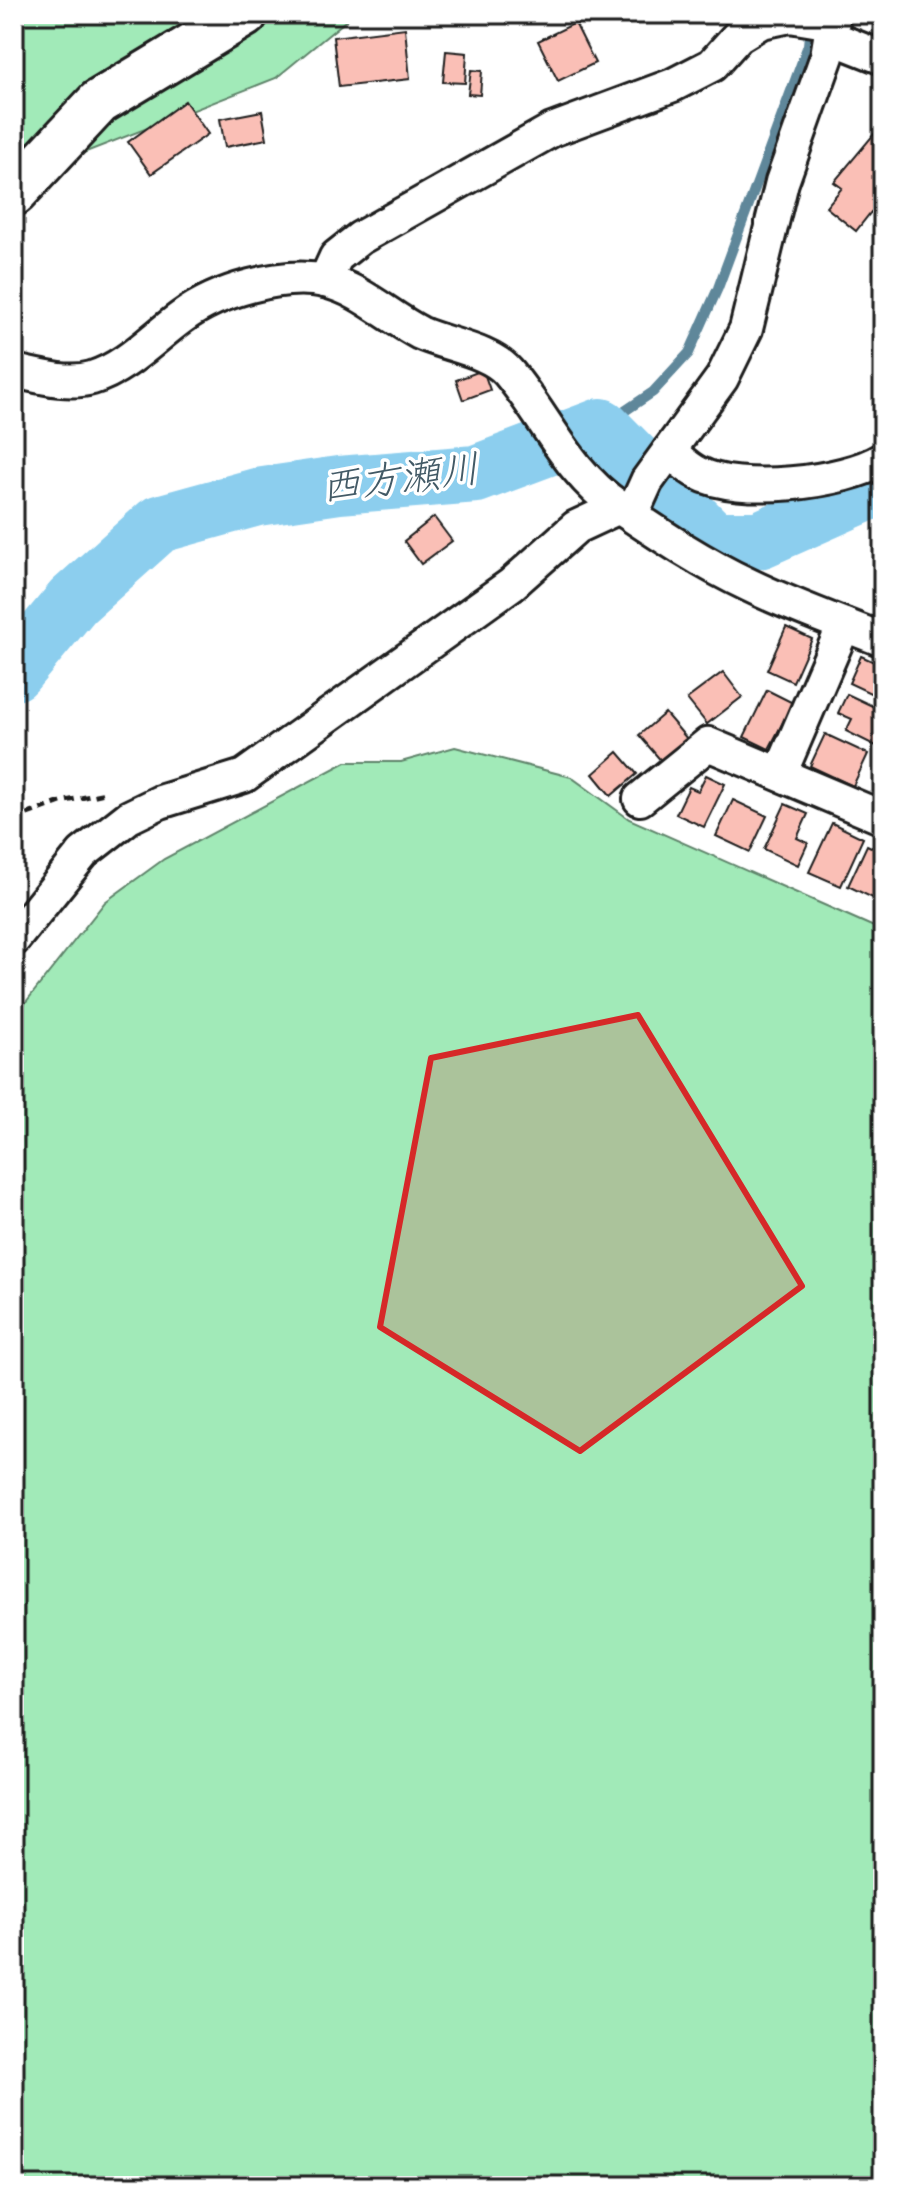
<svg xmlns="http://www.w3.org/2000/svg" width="897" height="2200" font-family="Caveat,'Klee One',sans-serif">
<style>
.green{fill:#a1eab8;stroke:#5e836a;stroke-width:2}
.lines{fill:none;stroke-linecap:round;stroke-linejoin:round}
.stream{stroke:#5f879a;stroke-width:10}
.river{stroke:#8cceee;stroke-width:58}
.building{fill:#fabfb6;stroke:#1c1c1c;stroke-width:2}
.street-casing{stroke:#1c1c1c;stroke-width:38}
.secondary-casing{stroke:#1c1c1c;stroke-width:50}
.path{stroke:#1c1c1c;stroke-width:5;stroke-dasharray:8 6;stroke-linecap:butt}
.street{stroke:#fff;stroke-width:32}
.secondary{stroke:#fff;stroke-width:44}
.marked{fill:#d62828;fill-opacity:0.2;stroke:#d62828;stroke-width:6;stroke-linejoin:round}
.labels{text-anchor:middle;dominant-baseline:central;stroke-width:7;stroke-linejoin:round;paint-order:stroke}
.water-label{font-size:40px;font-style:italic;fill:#435a66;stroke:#fff}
</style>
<rect width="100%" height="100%" fill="#fff"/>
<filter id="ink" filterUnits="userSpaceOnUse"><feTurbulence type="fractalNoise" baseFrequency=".0125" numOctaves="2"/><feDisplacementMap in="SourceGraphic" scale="16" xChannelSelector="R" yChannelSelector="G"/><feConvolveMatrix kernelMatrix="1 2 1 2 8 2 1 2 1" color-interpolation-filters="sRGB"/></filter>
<g filter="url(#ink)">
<g class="green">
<polygon points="14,14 354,14 276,78 14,180"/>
<polygon points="455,747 571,777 629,819 883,931 883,2186 14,2186 14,1017 105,902 164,859 346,762 401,762"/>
</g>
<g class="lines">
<polyline class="stream" points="601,427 653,392 689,353 718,288 808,45 810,24"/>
<polyline class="river" points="14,672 73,601 159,524 257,497 339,485 476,474 601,427 713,540 759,540 883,485"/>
</g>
<g class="building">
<polygon points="575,23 595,63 558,81 538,41"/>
<polygon points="405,28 410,79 339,87 333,37"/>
<polygon points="446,51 467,53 465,83 443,82"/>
<polygon points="471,70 482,71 480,95 468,94"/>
<polygon points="185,101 208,134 151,174 128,142"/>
<polygon points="14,109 23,118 14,126"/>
<polygon points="262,111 267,139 225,147 220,119"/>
<polygon points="879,128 883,131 883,212 878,218 871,212 856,231 826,207 842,188 834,182"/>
<polygon points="483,370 490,390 463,400 456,380"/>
<polygon points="434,517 452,541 421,564 404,541"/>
<polygon points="786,627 812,639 793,682 767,670"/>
<polygon points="861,656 883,666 883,699 849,683"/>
<polygon points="723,672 742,697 707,724 687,699"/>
<polygon points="767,690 793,703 769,749 744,737"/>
<polygon points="847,694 883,711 882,749 846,731 852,719 838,713"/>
<polygon points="665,713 688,740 663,763 639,735"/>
<polygon points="825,734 868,754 853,786 810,766"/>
<polygon points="618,752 637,774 611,796 593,774"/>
<polygon points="706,775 725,784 704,827 676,814 689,787 698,791"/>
<polygon points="733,800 767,816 750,852 716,836"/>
<polygon points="785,804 808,814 797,838 808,843 798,865 764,849"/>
<polygon points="832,823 863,838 841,886 809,872"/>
<polygon points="867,845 883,853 883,903 848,886"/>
</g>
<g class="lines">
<defs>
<g id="street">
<polyline points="830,37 883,58"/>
<polyline points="325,281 336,257 360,238 552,130 673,85 712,65 738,36 761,22 790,16 832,23"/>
<path d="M14 371C38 376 67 385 92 378 126 368 154 337 182 317 217 291 282 272 325 281 362 290 387 316 420 333 446 345 489 350 508 372 546 417 568 473 619 507 660 535 704 564 749 585 792 606 838 622 883 640"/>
<path d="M669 451C678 458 687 468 698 473 738 495 845 483 883 459"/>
<polyline points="632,514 647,481 722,378 746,329 782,182 827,56 834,14"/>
<polyline points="780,774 844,625"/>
<polyline points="640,799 708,744 883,818"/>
<polyline points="14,939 83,853 129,817 160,802 244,776 512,584 576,527 619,507"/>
</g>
<polyline id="secondary" points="14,193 99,102 245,14"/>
</defs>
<use href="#street" class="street-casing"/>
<use href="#secondary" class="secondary-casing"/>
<polyline class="path" points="14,819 61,802 105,793"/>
<use href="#street" class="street"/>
<use href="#secondary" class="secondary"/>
</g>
</g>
<path class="marked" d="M638 1015 802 1286 580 1451 380 1327 431 1058Z"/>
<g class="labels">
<g class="water-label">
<text transform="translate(400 478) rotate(-7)">西方瀬川</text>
</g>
</g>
<rect width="897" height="2200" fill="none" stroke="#fff" stroke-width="48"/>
<rect x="24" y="24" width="849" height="2152" fill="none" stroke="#1c1c1c" stroke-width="3" filter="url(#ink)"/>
</svg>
